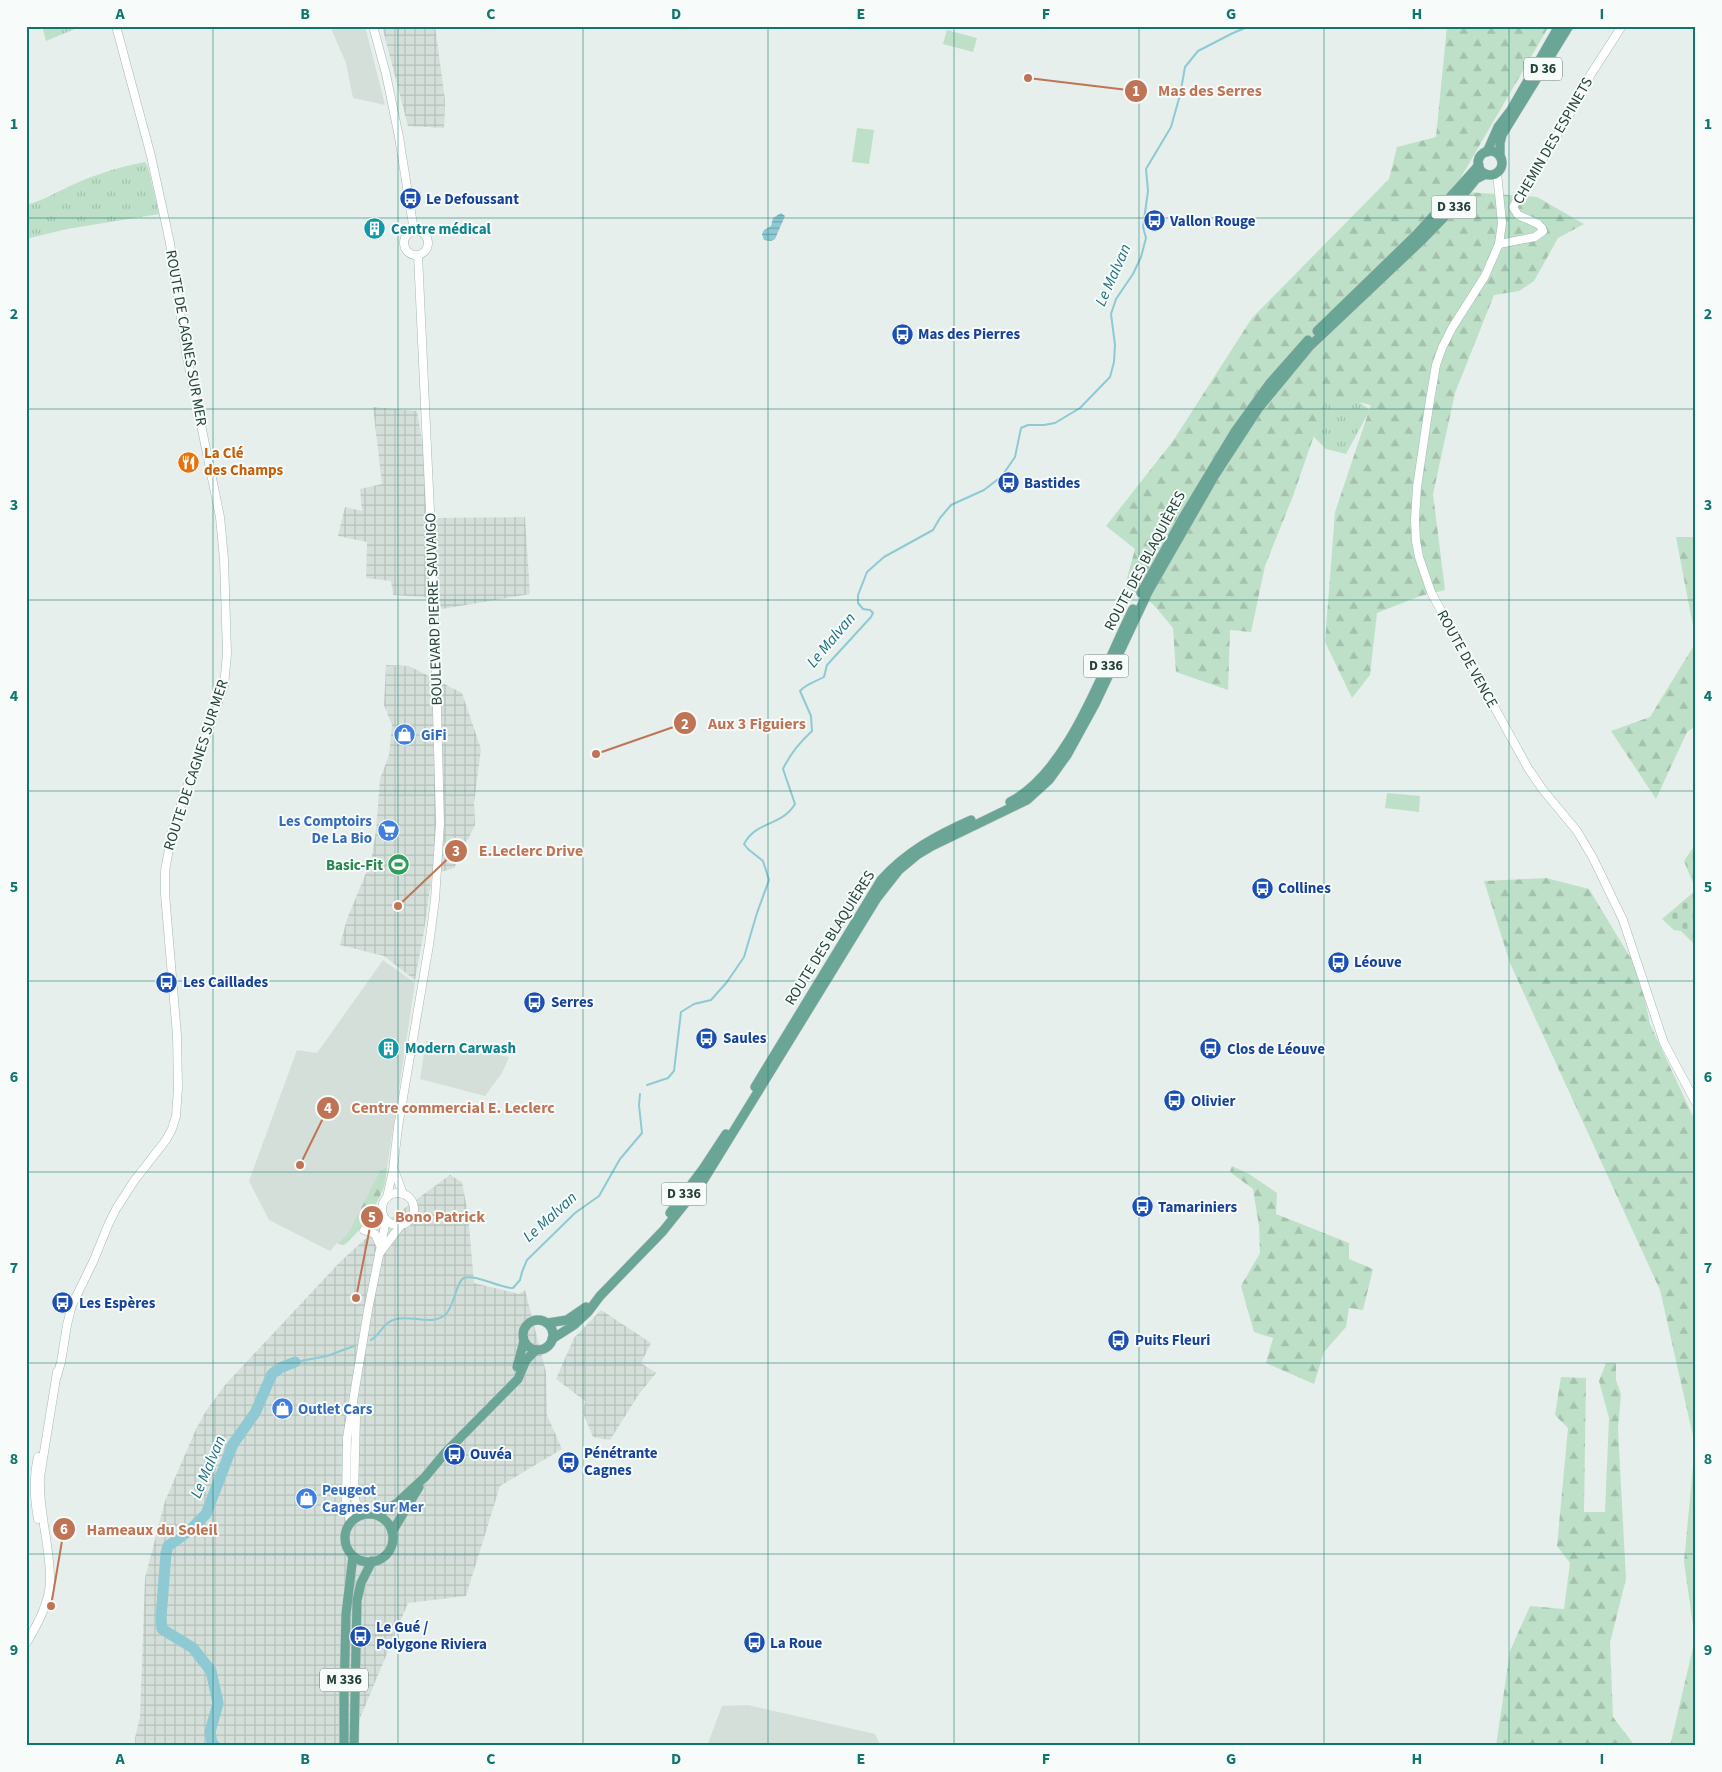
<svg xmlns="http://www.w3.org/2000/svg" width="1722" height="1772" font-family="'Source Sans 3',sans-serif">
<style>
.built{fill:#d4dfda}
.industrial{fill:url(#industrial-grid)}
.grass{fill:url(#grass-tufts)}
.forest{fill:url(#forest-firs)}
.cemetery{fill:url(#cemetery-stones)}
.green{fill:#bfe0c8}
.water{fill:url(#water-rules)}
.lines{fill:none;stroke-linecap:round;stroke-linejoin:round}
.stream{stroke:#8ec9d4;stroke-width:2}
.river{stroke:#8ec9d4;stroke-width:11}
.secondary-casing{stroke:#a4bbb3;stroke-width:9}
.primary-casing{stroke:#c2cac8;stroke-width:10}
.secondary{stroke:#fff;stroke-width:8}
.primary{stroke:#6aa596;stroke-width:9}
.grid{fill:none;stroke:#0f766e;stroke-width:1;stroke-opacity:0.55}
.labels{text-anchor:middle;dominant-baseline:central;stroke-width:4;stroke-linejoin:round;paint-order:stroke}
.shield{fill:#f7fbf9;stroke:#637a73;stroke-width:1}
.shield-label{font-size:14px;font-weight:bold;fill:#24423a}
.street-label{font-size:15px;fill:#24423a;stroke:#f7fbf9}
.transit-label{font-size:15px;font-weight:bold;fill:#164399;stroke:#f7fbf9;text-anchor:start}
.culture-label{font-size:15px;font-weight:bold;fill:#0d838f;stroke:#f7fbf9;text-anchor:start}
.food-label{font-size:15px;font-weight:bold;fill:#c56008;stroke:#f7fbf9;text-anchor:start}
.shop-label{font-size:15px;font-weight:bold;fill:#366cbe;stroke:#f7fbf9;text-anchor:start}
.leisure-label{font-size:15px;font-weight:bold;fill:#27864d;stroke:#f7fbf9;text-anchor:end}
.water-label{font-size:16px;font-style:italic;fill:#1c6f80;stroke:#f7fbf9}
.leader{fill:none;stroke:#c07456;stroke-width:2}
.callout-dot{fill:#c07456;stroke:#f7fbf9;stroke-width:2}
.mark-label{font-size:15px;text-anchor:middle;font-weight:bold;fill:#fff}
.callout-label{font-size:16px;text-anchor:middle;font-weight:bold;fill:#c07456;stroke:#f7fbf9;stroke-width:4;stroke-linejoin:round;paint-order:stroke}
.neatline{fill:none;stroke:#0f766e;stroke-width:2}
.grid-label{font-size:16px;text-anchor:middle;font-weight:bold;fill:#0f766e}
</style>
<defs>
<pattern id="industrial-grid" width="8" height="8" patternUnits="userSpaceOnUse" patternTransform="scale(1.25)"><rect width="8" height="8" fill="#d4dfda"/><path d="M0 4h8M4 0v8" fill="none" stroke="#b6c1bc"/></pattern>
<pattern id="grass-tufts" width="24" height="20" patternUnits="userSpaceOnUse" patternTransform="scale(1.25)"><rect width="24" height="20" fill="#bfe0c8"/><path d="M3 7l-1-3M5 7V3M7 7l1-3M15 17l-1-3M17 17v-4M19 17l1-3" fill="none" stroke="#a4c1ad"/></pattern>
<pattern id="forest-firs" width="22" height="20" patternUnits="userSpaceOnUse" patternTransform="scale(1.25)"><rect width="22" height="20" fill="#bfe0c8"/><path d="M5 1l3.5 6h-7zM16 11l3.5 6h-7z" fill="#a4c1ad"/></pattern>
<pattern id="cemetery-stones" width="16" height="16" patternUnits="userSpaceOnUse" patternTransform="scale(1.25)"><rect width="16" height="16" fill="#bfe0c8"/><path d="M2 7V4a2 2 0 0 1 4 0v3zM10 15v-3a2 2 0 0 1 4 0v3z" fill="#a4c1ad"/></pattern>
<pattern id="water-rules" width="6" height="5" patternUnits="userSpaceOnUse" patternTransform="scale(1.25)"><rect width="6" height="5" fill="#8ec9d4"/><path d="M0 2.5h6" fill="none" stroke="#74a5ad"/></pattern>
</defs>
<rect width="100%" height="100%" fill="#e6efeb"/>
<g class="built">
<polygon points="330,26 365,26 385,105 353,98 346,63"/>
<polygon points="383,960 415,983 384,1188 369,1214 347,1243 343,1245 337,1243 330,1251 269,1220 249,1181 297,1050 317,1053"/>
<polygon points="426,1041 484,1052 509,1057 502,1073 485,1096 420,1079"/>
<polygon points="748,1705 875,1734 881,1746 707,1746 722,1706"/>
</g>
<g class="industrial">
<polygon points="382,26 435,26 445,100 444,128 408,126"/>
<polygon points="373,407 417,411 435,518 525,517 530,594 442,609 425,597 393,595 391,581 366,578 367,542 338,536 345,507 362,511 360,489 382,484"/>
<polygon points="386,665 409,666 462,693 481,749 474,803 475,825 454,868 432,875 424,931 415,980 384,956 340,945 347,919 371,861 376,831 380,779 389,755 392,725 384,705"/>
<polygon points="450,1175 462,1182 468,1214 474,1283 519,1294 525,1290 546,1372 547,1415 562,1449 500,1486 466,1596 408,1603 351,1740 347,1746 135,1746 135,1738 140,1717 145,1578 165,1501 196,1429 206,1411 225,1385 340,1262 376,1229"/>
<polygon points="601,1310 651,1343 641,1363 656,1373 639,1394 610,1440 593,1437 583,1413 585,1401 556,1379 574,1338"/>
</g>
<g class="grass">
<polygon points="42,26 82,26 46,41"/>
<path d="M145 162 148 167 159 214 67 229 26 239V205C42 201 55 193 70 186 93 175 119 167 145 162Z"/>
<polygon points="1325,389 1349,395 1370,410 1346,454 1326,449 1314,437 1317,409"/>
</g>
<g class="forest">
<polygon points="1447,26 1549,26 1453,191 1537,197 1584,224 1558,238 1534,281 1519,291 1494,295 1455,393 1433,494 1445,590 1420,596 1377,613 1370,675 1352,698 1325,642 1335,512 1371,405 1328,395 1293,496 1265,566 1251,632 1230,630 1228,690 1176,672 1173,628 1153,604 1125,586 1135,549 1106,526 1173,441 1252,318 1389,179 1397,147 1436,137"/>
<polygon points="1676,537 1696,537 1696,726 1687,732 1656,799 1611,731 1650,717 1696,642"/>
<polygon points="1546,878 1589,889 1639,972 1650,1024 1696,1123 1696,1746 1670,1746 1695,1639 1684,1562 1695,1445 1660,1290 1510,963 1484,881"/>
<polygon points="1232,1166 1249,1174 1277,1193 1276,1214 1349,1243 1349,1259 1373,1269 1363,1310 1349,1308 1346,1327 1324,1352 1314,1384 1266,1363 1273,1338 1254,1332 1241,1286 1260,1253 1259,1226 1253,1189 1230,1172"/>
<path d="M387 1167C386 1173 386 1180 384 1186 379 1202 358 1237 343 1245L338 1244 349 1232 380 1171Z"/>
<polygon points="1606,1363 1616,1363 1616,1380 1621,1394 1618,1429 1626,1579 1610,1643 1613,1717 1635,1746 1496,1746 1510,1651 1530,1606 1564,1609 1570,1563 1557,1546 1568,1428 1555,1415 1561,1377 1586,1378 1584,1512 1605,1512 1609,1418 1599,1381"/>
</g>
<g class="cemetery">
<polygon points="1696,843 1696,890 1684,861"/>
<polygon points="1696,890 1696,946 1681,931 1674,930 1662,919"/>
</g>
<g class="green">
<polygon points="947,30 977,38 973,52 943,44"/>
<polygon points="857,128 874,130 869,164 852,162"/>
<polygon points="1387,793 1420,796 1419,812 1385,808"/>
</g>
<polygon class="water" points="781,213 785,216 775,239 771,241 764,240 762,234 764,230 771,226 773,218"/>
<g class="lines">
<g class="stream">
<path d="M647 1085 668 1078 674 1071 681 1012 694 1004 711 1000 727 982 744 957 757 913 769 880 763 861 748 849 744 844C757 820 781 827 795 804L783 769C790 754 800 742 812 731L811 716 800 691C806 684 815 682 824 677L827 665 871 617 873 613 870 610 863 609 858 603V595L867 572 884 557 933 530 940 518 951 505 984 490 1002 476 1015 457 1021 428 1028 425H1044L1055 423 1080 408 1110 377 1114 362 1115 345 1111 314 1116 299 1133 274 1141 257 1146 238 1143 227 1148 191 1146 169 1171 127 1180 95 1185 67 1198 51 1233 33 1250 26"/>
<path d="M371 1340C381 1334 383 1322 396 1319 413 1315 431 1326 445 1315 455 1306 456 1281 464 1278 477 1274 499 1288 513 1288L520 1280 522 1272 527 1260 575 1213 599 1196 620 1159 642 1133 639 1105 640 1094"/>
<polyline points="295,1362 327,1356 354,1346"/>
</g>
<polyline class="river" points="215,1746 212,1743 210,1732 218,1703 211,1671 193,1648 162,1629 161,1618 166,1553 168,1546 189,1531 206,1514 233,1444 255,1413 272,1374 280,1368 295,1362"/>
<defs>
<g id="secondary">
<polyline points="373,26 386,74 399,137 414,231"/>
<polyline points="1497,173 1502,223 1499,244 1485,276 1452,328 1442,348 1436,365 1429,406 1417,487 1415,520 1416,541 1419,557 1431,592 1439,607 1528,768 1543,790 1577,831 1593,858 1623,920 1664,1043 1696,1103"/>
<circle cx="416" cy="243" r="12"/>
<polyline points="1499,244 1535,237 1543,231 1542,228 1538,224 1518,215 1513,207 1567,119 1591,74 1622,26"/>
<polyline points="394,1170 403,1194"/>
<circle cx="398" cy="1209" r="16"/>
<polyline points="387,1197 393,1170 398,1127 429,945 435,900 440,823 434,597 418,255"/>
<polyline points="364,1230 375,1234 380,1245"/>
<polyline points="379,1254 401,1225"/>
<polyline points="57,1376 61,1362 67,1325 72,1305 93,1262 109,1223 116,1209 134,1181 166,1140 172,1129 176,1116 178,1088 177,1035 165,894 165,871 172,832 187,787 224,686 227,654 224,559 220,517 186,352 170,243 151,156 116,26"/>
<polyline points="354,1406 356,1416 354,1495 357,1506 364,1514"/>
<path d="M38 1519C34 1498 33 1478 38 1457"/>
<polyline points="350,1522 346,1501 347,1438 368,1310 386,1220"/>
<path d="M26 1644C37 1625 49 1604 50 1582 51 1547 38 1512 40 1477L57 1372"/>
</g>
<g id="primary">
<circle cx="1490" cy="163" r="12"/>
<polyline points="1487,152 1498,127 1511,110 1559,26"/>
<polyline points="1500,156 1500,143 1502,135 1569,26"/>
<polyline points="1317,331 1417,234 1479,165"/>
<polyline points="1141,593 1184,516 1234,433 1270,383 1308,340"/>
<path d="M1010 802C1070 771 1103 668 1133 609"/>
<path d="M755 1087 881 880C906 852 937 835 971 820"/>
<polyline points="670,1213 703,1169 726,1134"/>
<circle cx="538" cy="1335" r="15"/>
<polyline points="548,1323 567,1320 586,1307"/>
<polyline points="552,1339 574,1325 588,1312 600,1296 663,1231 703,1181 877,898 899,870 917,855 932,846 1027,800 1049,780 1067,755 1095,704 1148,592 1215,475 1258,409 1310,346 1421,241 1451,210 1476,179 1486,174"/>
<polyline points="517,1367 524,1341"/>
<circle cx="369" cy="1538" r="24"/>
<polyline points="377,1515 397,1503 425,1477 445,1453 518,1379 526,1360 536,1350"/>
<polyline points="392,1532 419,1487"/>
<polyline points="344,1746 344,1696 346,1614 353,1556"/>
<polyline points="354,1746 357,1600 361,1583 372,1561"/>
</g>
</defs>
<use href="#secondary" class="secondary-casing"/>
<use href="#primary" class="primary-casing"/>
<use href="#secondary" class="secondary"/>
<use href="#primary" class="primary"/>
</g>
<path class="grid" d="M213 26V1746M398 26V1746M583 26V1746M768 26V1746M954 26V1746M1139 26V1746M1324 26V1746M1509 26V1746M26 218H1696M26 409H1696M26 600H1696M26 791H1696M26 981H1696M26 1172H1696M26 1363H1696M26 1554H1696"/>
<defs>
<symbol id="bus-disc" viewBox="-11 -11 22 22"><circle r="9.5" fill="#1a4fb4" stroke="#f7fbf9"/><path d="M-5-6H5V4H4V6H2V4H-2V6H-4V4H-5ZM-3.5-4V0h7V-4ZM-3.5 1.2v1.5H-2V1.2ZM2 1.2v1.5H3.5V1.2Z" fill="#fff"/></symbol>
<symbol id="building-disc" viewBox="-11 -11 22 22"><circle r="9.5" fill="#0f9aa8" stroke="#f7fbf9"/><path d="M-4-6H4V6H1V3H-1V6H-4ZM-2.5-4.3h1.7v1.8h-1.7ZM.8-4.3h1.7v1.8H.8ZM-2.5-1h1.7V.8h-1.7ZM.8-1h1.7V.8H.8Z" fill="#fff"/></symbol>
<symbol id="restaurant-disc" viewBox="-11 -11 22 22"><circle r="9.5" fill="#e8710a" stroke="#f7fbf9"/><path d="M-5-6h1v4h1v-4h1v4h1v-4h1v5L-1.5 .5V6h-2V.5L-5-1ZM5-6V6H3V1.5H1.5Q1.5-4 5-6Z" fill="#fff"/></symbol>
<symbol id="shop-disc" viewBox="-11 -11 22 22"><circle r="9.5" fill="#3f7fe0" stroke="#f7fbf9"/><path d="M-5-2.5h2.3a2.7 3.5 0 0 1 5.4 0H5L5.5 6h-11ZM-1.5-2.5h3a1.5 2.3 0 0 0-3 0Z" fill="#fff"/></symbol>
<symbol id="supermarket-disc" viewBox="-11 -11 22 22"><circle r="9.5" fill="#3f7fe0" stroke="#f7fbf9"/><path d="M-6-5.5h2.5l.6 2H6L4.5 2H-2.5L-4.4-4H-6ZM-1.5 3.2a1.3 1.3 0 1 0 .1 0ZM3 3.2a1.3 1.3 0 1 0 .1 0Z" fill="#fff"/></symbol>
<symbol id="stadium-disc" viewBox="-11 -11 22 22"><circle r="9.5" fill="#2e9e5b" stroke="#f7fbf9"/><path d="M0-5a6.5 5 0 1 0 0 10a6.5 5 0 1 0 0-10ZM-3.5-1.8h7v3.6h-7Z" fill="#fff"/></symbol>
</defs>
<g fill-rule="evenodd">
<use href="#bus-disc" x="398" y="186" width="25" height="25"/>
<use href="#bus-disc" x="1142" y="208" width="25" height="25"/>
<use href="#building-disc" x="362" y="216" width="25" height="25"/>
<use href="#bus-disc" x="890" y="322" width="25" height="25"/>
<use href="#restaurant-disc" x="176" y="450" width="25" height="25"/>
<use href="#bus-disc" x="996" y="470" width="25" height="25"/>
<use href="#shop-disc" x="392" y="722" width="25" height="25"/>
<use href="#supermarket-disc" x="376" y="818" width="25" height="25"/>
<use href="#stadium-disc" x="386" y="852" width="25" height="25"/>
<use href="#bus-disc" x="1250" y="876" width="25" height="25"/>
<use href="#bus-disc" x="1326" y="950" width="25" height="25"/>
<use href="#bus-disc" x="154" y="970" width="25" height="25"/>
<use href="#bus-disc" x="522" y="990" width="25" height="25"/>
<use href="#bus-disc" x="694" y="1026" width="25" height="25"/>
<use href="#building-disc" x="376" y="1036" width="25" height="25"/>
<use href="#bus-disc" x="1198" y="1036" width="25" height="25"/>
<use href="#bus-disc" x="1162" y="1088" width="25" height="25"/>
<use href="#bus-disc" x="1130" y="1194" width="25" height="25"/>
<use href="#bus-disc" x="50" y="1290" width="25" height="25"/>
<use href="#bus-disc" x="1106" y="1328" width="25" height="25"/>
<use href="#shop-disc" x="270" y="1396" width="25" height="25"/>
<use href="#bus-disc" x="442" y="1442" width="25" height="25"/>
<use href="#bus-disc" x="556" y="1450" width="25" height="25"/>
<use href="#shop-disc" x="294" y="1486" width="25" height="25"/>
<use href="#bus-disc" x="348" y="1624" width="25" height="25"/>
<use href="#bus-disc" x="742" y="1630" width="25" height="25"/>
</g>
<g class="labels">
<g class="shield">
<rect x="1524" y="57.5" width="38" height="23" rx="4"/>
<rect x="1431.5" y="195.5" width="45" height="23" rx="4"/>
<rect x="1083.5" y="654.5" width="45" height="23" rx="4"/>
<rect x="661.5" y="1182.5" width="45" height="23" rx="4"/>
<rect x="320" y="1668.5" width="48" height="23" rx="4"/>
</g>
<g class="shield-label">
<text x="1543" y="69">D 36</text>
<text x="1454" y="207">D 336</text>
<text x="1106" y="666">D 336</text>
<text x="684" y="1194">D 336</text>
<text x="344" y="1680">M 336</text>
</g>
<g class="street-label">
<text transform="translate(1553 141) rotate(-60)">CHEMIN DES ESPINETS</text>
<text transform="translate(186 338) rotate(80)">ROUTE DE CAGNES SUR MER</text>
<text transform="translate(1145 561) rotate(-62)">ROUTE DES BLAQUIÈRES</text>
<text transform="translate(434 609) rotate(-92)">BOULEVARD PIERRE SAUVAIGO</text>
<text transform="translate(1467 659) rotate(61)">ROUTE DE VENCE</text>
<text transform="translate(196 765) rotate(-72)">ROUTE DE CAGNES SUR MER</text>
<text transform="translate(830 938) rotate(-58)">ROUTE DES BLAQUIÈRES</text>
</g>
<g class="transit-label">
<text x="426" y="199">Le Defoussant</text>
<text x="1170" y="221">Vallon Rouge</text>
<text x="918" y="334">Mas des Pierres</text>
<text x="1024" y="483">Bastides</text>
<text x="1278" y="888">Collines</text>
<text x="1354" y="962">Léouve</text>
<text x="183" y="982">Les Caillades</text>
<text x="551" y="1002">Serres</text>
<text x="723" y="1038">Saules</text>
<text x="1227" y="1049">Clos de Léouve</text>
<text x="1191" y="1101">Olivier</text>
<text x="1158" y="1207">Tamariniers</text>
<text x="79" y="1303">Les Espères</text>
<text x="1135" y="1340">Puits Fleuri</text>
<text x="584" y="1453">Pénétrante<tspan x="584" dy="17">Cagnes</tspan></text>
<text x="470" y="1454">Ouvéa</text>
<text x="376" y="1627">Le Gué /<tspan x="376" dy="17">Polygone Riviera</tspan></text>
<text x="770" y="1643">La Roue</text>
</g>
<g class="culture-label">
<text x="391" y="229">Centre médical</text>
<text x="405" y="1048">Modern Carwash</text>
</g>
<g class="food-label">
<text x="204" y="453">La Clé<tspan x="204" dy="17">des Champs</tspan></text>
</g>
<g class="shop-label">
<text x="421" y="735">GiFi</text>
<text x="372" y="821" text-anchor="end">Les Comptoirs<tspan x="372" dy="17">De La Bio</tspan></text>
<text x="298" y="1409">Outlet Cars</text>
<text x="322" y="1490">Peugeot<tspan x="322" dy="17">Cagnes Sur Mer</tspan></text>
</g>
<g class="leisure-label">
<text x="383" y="865">Basic-Fit</text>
</g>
<g class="water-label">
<text transform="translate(1113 275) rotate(-66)">Le Malvan</text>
<text transform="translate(831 640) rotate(-50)">Le Malvan</text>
<text transform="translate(550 1217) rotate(-42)">Le Malvan</text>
<text transform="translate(208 1467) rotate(-67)">Le Malvan</text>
</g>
</g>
<path class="leader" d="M1028 78L1136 91M596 754L685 723M398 906L456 851M300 1165L328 1108M356 1298L372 1217M51 1606L64 1529"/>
<g class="callout-dot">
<circle cx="1028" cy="78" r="5"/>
<circle cx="596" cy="754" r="5"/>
<circle cx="398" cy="906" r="5"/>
<circle cx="300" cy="1165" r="5"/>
<circle cx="356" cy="1298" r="5"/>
<circle cx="51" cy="1606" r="5"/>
<circle cx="1136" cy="91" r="12"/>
<circle cx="685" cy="723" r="12"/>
<circle cx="456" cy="851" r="12"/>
<circle cx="328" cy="1108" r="12"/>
<circle cx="372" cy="1217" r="12"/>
<circle cx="64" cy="1529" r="12"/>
</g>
<g class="mark-label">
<text x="1136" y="96">1</text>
<text x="685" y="729">2</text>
<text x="456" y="856">3</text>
<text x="328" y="1113">4</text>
<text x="372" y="1222">5</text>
<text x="64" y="1534">6</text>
</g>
<g class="callout-label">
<text x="1210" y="96">Mas des Serres</text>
<text x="757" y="729">Aux 3 Figuiers</text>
<text x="531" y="856">E.Leclerc Drive</text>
<text x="453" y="1113">Centre commercial E. Leclerc</text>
<text x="440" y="1222">Bono Patrick</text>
<text x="152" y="1535">Hameaux du Soleil</text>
</g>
<rect width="1722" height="1772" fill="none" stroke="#f7fbf9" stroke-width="55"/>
<rect x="28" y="28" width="1666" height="1716" class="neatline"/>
<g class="grid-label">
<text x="120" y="19">A</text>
<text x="305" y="19">B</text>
<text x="491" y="19">C</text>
<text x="676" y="19">D</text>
<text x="861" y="19">E</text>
<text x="1046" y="19">F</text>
<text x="1231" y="19">G</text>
<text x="1417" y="19">H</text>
<text x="1602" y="19">I</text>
<text x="14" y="129">1</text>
<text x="1708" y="129">1</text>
<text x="14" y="319">2</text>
<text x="1708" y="319">2</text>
<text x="14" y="510">3</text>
<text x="1708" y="510">3</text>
<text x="14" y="701">4</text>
<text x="1708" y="701">4</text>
<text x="14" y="892">5</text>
<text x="1708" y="892">5</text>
<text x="14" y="1082">6</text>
<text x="1708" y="1082">6</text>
<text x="14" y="1273">7</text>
<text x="1708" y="1273">7</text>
<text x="14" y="1464">8</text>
<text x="1708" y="1464">8</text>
<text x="14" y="1655">9</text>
<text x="1708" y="1655">9</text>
<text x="120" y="1764">A</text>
<text x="305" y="1764">B</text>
<text x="491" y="1764">C</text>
<text x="676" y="1764">D</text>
<text x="861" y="1764">E</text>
<text x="1046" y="1764">F</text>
<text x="1231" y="1764">G</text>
<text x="1417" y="1764">H</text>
<text x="1602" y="1764">I</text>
</g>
</svg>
